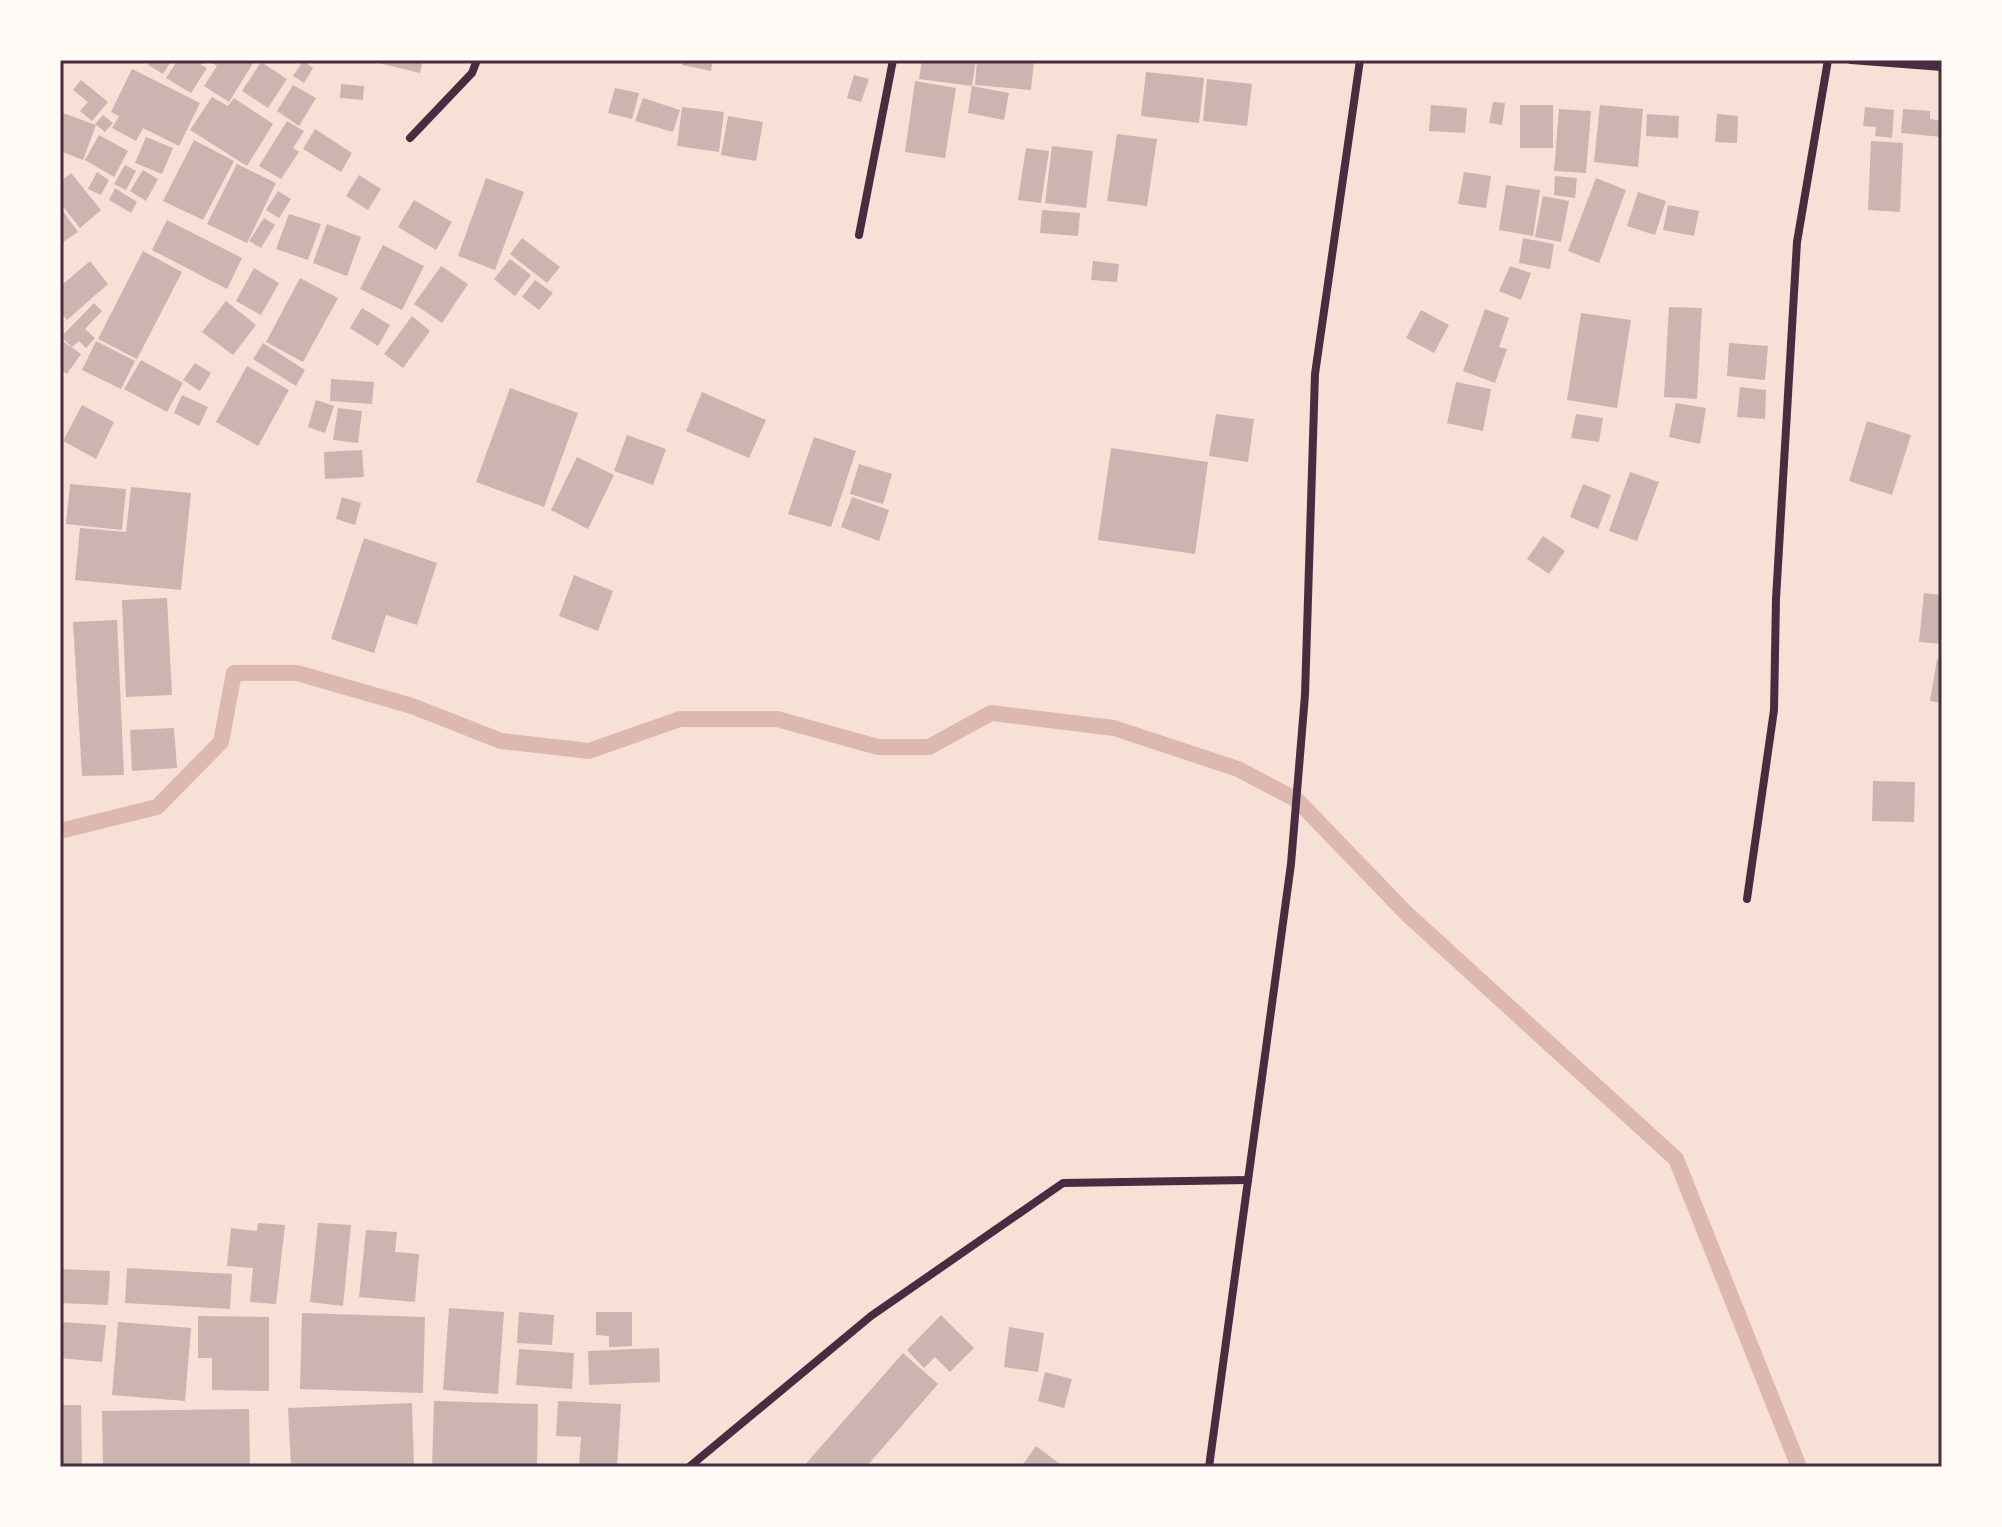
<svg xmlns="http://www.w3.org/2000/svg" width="2002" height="1527" font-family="'Nunito Sans',sans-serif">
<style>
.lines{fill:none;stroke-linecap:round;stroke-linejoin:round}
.stream{stroke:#dcb8b0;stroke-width:16}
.building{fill:#ccb4b1}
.minor{stroke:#4a2c40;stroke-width:8}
.neatline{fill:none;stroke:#4a2c40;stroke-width:3}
</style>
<rect width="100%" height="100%" fill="#f7e1d7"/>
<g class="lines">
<polyline class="stream" points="60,831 157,807 221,742 234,673 297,673 412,706 501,741 589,751 680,719 777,719 878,747 929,747 991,713 1114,728 1238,769 1297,800 1407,914 1676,1159 1799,1467"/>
</g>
<g class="building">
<polygon points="151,60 172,60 163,74 148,65"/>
<polygon points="178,60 204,60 201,65 207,68 191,93 166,78"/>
<polygon points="208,60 255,60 229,102 204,86 217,66"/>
<polygon points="366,60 423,60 420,73"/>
<polygon points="683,60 713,60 711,71 682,65"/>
<polygon points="922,60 976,60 972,86 919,79"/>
<polygon points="977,60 1034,60 1031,90 975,85"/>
<polygon points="303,61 313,68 304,83 293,76"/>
<polygon points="261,62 287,79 268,108 242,91"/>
<polygon points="132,69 200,103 179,146 143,128 136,141 112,128 119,116 111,112"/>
<polygon points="1146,72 1204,78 1199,123 1141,116"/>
<polygon points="854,75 869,79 861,102 847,98"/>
<polygon points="1207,79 1252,84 1247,126 1203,121"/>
<polygon points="81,80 108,102 92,121 80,111 88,102 73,90"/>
<polygon points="915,81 956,88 945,158 905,152"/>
<polygon points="341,84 364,86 363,100 340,98"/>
<polygon points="293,85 316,98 299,126 277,111"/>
<polygon points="972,86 1009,93 1004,120 968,113"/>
<polygon points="615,88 639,93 632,119 608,113"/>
<polygon points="212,97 228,106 234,98 273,124 247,166 190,130"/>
<polygon points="643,98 680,110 673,132 635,121"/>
<polygon points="1493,102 1505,103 1502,125 1489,123"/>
<polygon points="1431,105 1467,108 1465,133 1429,131"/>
<rect x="1520" y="105" width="33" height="43"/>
<polygon points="1600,105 1643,109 1638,167 1594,162"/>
<polygon points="682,107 724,112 719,152 677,146"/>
<polygon points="1865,107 1894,110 1892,138 1875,136 1876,127 1863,126"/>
<polygon points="1559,109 1591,111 1586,173 1554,171"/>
<polygon points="1903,109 1930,111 1930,119 1942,121 1942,137 1901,133"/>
<polygon points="60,112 96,125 83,160 60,151"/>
<polygon points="1647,114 1679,116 1678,138 1646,136"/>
<polygon points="1717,114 1738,116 1737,143 1715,142"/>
<polygon points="103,115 113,123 105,132 95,124"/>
<polygon points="728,116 763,122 756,161 721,155"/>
<polygon points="287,121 304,131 293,148 299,152 281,179 259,166"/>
<polygon points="315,129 352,153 341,172 303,149"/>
<polygon points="1117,134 1157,139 1147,206 1107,201"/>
<polygon points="99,135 128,151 114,177 85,160"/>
<polygon points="146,137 173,148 162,174 135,163"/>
<polygon points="194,140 234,161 203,220 163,201"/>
<polygon points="1871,141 1903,143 1900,212 1868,210"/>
<polygon points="1052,146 1093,151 1086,208 1045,203"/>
<polygon points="1026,148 1049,151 1041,203 1018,200"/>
<polygon points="237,164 276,183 247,243 207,224"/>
<polygon points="125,165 136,171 126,190 114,184"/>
<polygon points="143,170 158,179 146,201 130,191"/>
<polygon points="97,172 109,180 101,195 88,189"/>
<polygon points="1464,172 1491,176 1486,208 1458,204"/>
<polygon points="71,173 101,210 80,228 60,203 60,182"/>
<polygon points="359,175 381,189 368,210 346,196"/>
<polygon points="1555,176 1577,178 1575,198 1554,195"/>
<polygon points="486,178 524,192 495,270 458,256"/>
<polygon points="1596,178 1626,190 1599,263 1568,251"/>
<polygon points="1506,185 1540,190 1533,236 1499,230"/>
<polygon points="115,188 137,202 131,213 109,200"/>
<polygon points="278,191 291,199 279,218 266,210"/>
<polygon points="1638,192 1666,201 1655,235 1627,226"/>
<polygon points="1543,196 1569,201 1561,242 1535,237"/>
<polygon points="414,200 452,222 436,250 398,227"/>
<polygon points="1668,205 1699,211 1694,236 1663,230"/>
<polygon points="60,207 78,232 60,244"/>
<polygon points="1042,210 1080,213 1078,236 1040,233"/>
<polygon points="289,214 321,224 308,260 276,249"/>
<polygon points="264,218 275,225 261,248 249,241"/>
<polygon points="167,220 242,258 227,289 152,250"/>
<polygon points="327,224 361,237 347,276 313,263"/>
<polygon points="522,238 560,267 547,283 510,254"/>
<polygon points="1523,238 1554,244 1550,269 1519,263"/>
<polygon points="383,245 424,266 402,310 360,289"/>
<polygon points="143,251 182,272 137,359 98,339"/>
<polygon points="510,259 531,275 515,296 494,279"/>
<polygon points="90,261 108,284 67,320 60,311 60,280 63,284"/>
<polygon points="1093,261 1119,264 1117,282 1091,280"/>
<polygon points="441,266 468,284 442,323 414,304"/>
<polygon points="1510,266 1531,273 1521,300 1499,291"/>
<polygon points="254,268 279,283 261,315 236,301"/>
<polygon points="300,278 338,298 303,362 266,342"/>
<polygon points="535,280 553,293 539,310 522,297"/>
<polygon points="226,301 256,325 233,355 202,332"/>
<polygon points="94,303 102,311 85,329 95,338 86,348 79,341 72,347 61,337"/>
<polygon points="1669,307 1702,308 1697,399 1664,397"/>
<polygon points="362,308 390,325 378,346 350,328"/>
<polygon points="1485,309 1509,318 1499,347 1507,349 1495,383 1463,371"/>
<polygon points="1421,310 1449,325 1434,353 1406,338"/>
<polygon points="1581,313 1631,320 1617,408 1567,400"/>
<polygon points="412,316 430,331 403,368 384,354"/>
<polygon points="60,339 81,354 67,374 60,369"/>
<polygon points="96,341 135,361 121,389 82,370"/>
<polygon points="263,343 305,370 296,386 253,359"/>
<polygon points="1729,343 1768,346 1765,380 1727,376"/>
<polygon points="141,360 183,383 167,412 124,389"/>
<polygon points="195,363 211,373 200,391 183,380"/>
<polygon points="247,366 289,390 258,446 216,422"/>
<polygon points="331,379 374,382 372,404 330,401"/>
<polygon points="1456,382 1491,389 1483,431 1447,423"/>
<polygon points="1740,387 1766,390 1765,419 1737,417"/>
<polygon points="510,388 578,413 544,507 476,482"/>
<polygon points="702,392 766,420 749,458 686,431"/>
<polygon points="182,395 208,407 199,426 174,413"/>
<polygon points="316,400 334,406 325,433 308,427"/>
<polygon points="1676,403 1706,408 1700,444 1669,437"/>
<polygon points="82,405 114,422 96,459 63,441"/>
<polygon points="338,408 362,411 358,443 333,440"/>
<polygon points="1216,414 1254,419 1248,462 1209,456"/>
<polygon points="1576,414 1603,418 1599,442 1571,438"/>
<polygon points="1867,421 1911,435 1892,495 1849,481"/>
<polygon points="627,435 666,449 653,485 614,471"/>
<polygon points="814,437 856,451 831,527 788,514"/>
<polygon points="1111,448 1208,462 1195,554 1098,540"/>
<polygon points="362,450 364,477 325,479 324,452"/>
<polygon points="577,457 614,475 588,529 551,510"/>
<polygon points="859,464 892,474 883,504 850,494"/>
<polygon points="1630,472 1659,482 1637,541 1609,531"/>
<polygon points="70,484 126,489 122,530 66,524"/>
<polygon points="1583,484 1611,495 1598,529 1570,517"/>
<polygon points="131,487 191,493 181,590 75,580 80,528 126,532"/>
<polygon points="342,497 361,503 355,525 336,519"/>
<polygon points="852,497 889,510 879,541 841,527"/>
<polygon points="1543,536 1565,551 1549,574 1527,559"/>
<polygon points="364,538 437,563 417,625 386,615 374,653 331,639"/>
<polygon points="574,575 613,591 598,631 559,616"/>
<polygon points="1924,593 1942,595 1942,644 1919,642"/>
<polygon points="167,598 172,695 126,697 122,600"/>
<polygon points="117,620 124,775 82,776 73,622"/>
<polygon points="1937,659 1942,661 1942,703 1930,701"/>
<polygon points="174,728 177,768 132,771 130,730"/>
<polygon points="1873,781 1915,782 1914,822 1872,821"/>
<polygon points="258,1223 285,1225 276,1304 250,1302 253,1268 227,1266 231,1228 257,1231"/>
<polygon points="318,1223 351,1225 343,1306 310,1302"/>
<polygon points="366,1230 397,1232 395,1252 419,1254 415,1302 359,1297"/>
<polygon points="127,1268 232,1274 230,1309 125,1303"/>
<polygon points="60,1269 110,1271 108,1305 60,1303"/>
<polygon points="449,1308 504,1312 498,1394 443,1390"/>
<polygon points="519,1312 554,1315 552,1345 517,1343"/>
<polygon points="596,1312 632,1312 632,1346 609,1347 609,1336 596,1335"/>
<polygon points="302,1313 425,1317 423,1393 300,1389"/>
<polygon points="941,1315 974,1348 950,1372 935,1357 924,1368 907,1350"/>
<polygon points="198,1316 269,1317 269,1391 212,1390 212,1358 198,1358"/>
<polygon points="60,1322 106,1325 102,1362 60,1358"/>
<polygon points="118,1322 191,1328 185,1401 112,1395"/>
<polygon points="1009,1327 1044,1333 1038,1372 1004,1367"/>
<polygon points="659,1348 660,1382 589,1385 588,1351"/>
<polygon points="519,1349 574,1353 572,1389 516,1385"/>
<polygon points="903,1353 938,1384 866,1467 803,1467"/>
<polygon points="1045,1372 1072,1379 1064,1408 1038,1401"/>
<polygon points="434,1401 538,1404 537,1467 432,1467"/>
<polygon points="558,1401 621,1404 617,1467 579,1467 581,1437 556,1436"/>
<polygon points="412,1403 414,1467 291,1467 288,1408"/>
<polygon points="60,1405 81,1405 82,1467 60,1467"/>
<polygon points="249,1409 250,1467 103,1467 102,1411"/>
<polygon points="1036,1446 1064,1467 1021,1467"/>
</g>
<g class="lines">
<g class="minor">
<polyline points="1851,60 1942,67"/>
<polyline points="410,138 472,73 477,60"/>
<polyline points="859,235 893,60"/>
<polyline points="1747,899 1774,710 1776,599 1797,242 1828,60"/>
<polyline points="689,1467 871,1316 1063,1183 1248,1180"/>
<polyline points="1209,1467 1291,864 1305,695 1315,374 1360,60"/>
</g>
</g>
<rect width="2002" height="1527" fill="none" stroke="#fffaf5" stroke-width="124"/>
<rect x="62" y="62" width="1878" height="1403" class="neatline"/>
</svg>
